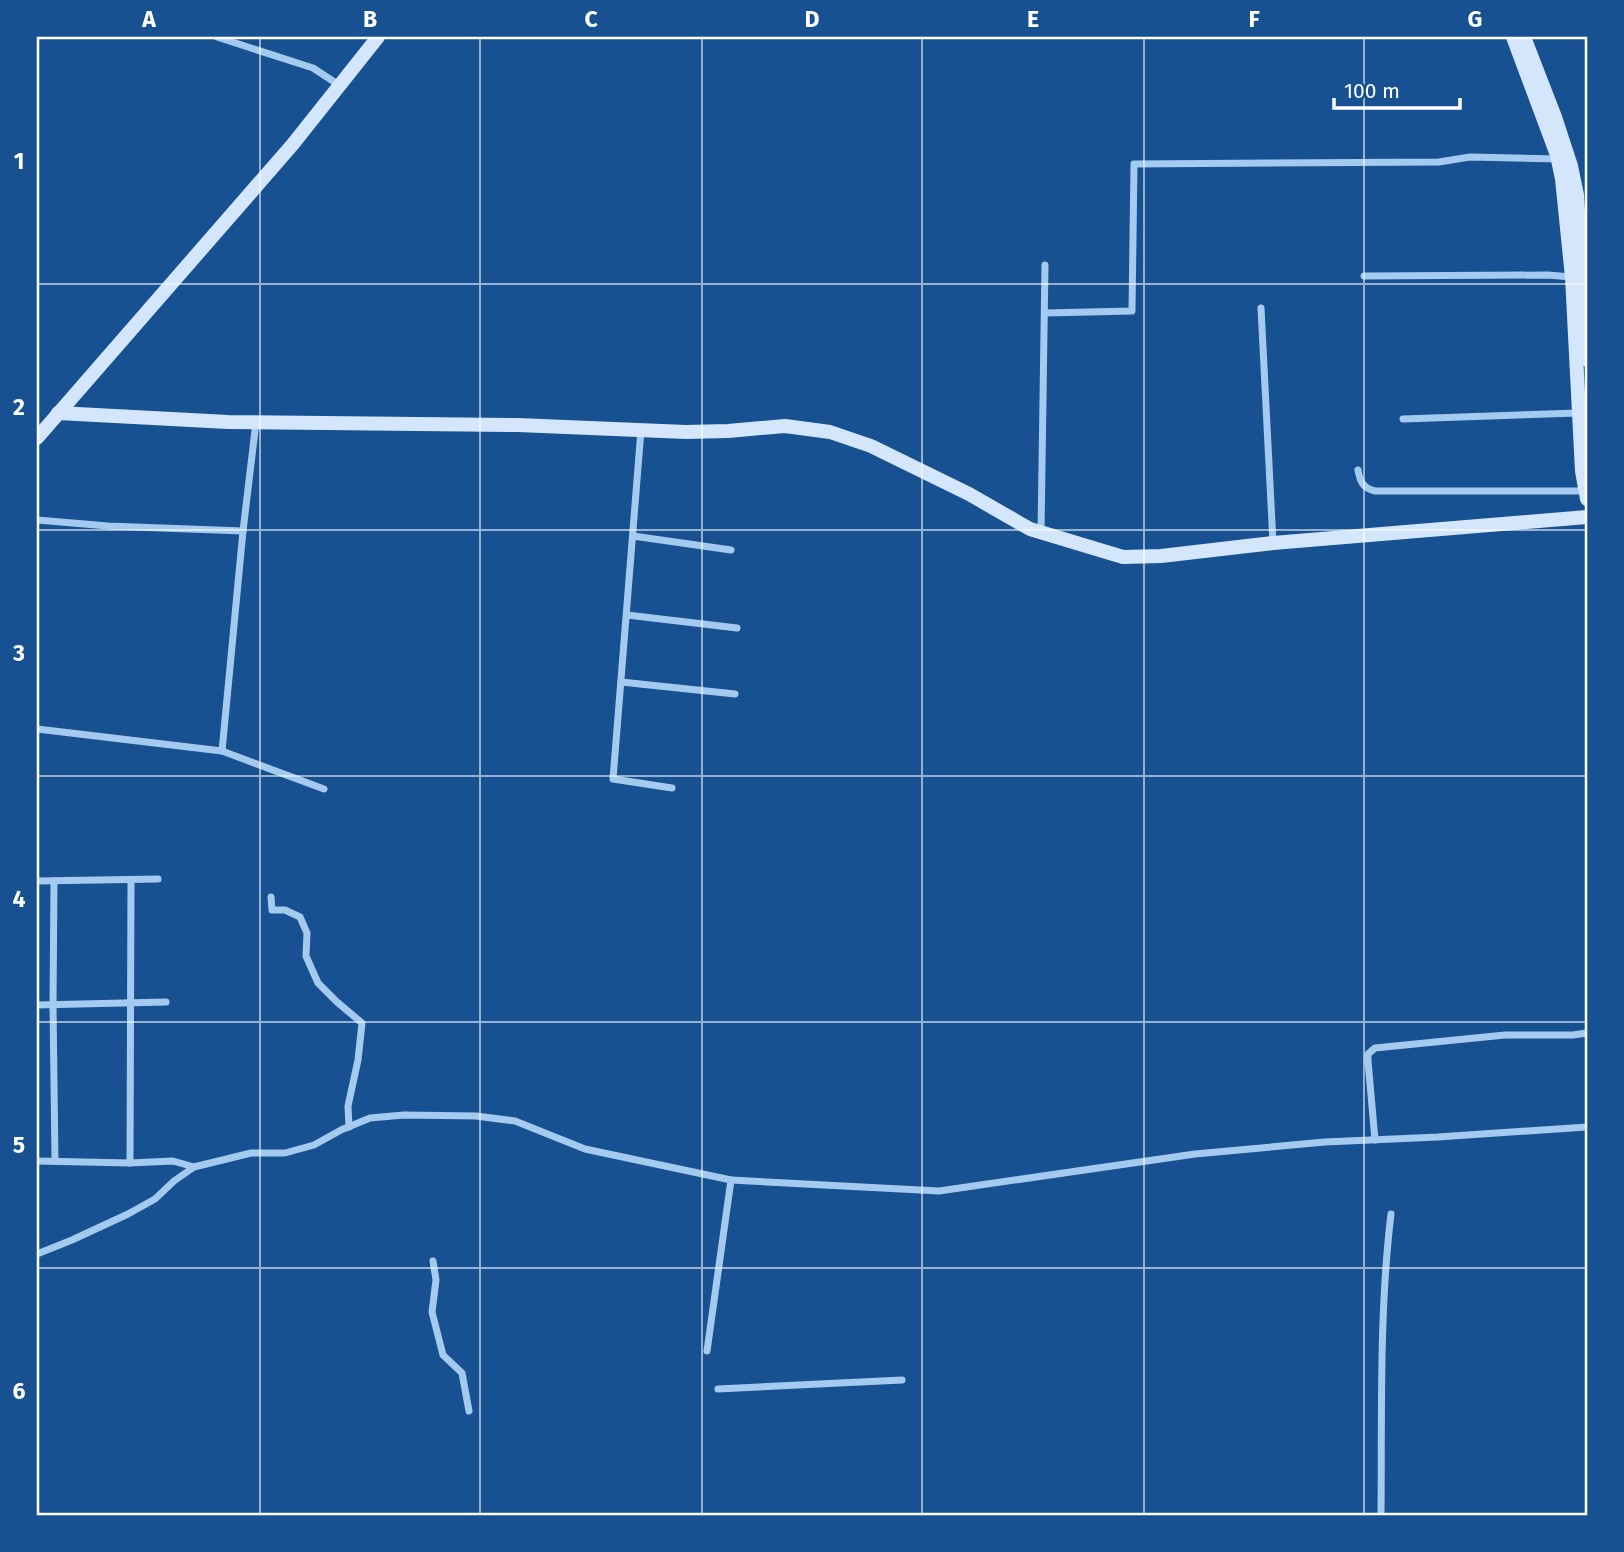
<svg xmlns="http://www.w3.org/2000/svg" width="1624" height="1552" font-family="'Fira Sans',sans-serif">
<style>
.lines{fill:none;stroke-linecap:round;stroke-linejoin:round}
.street{stroke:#a5caf0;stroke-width:7}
.secondary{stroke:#d3e6fb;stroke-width:14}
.grid{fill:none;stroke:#fff;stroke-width:2;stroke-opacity:0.55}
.neatline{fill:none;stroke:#fff;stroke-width:2.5}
.grid-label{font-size:23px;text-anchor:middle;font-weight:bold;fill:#fff}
</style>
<rect width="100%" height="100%" fill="#175191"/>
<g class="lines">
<g class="street">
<polyline points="217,37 313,68 339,85"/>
<polyline points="1364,276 1548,275 1571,277"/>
<polyline points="1261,308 1273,543"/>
<polyline points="1045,313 1132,311 1134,164 1439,162 1470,157 1558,159"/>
<polyline points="1403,419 1578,413"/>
<polyline points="641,430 613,779 672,788"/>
<path d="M1358 470C1360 482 1363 488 1375 491H1585"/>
<polyline points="37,520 108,526 243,531"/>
<polyline points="1041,532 1045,265"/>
<polyline points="633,536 731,550"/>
<polyline points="627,615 737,628"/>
<polyline points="621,682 735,694"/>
<polyline points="37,729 222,751 324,789"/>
<polyline points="222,751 243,531 256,422"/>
<polyline points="37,881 158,879"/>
<polyline points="54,881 53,1005 55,1160"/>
<polyline points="271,897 272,910 285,910 300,917 307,933 306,956 318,983 337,1002 362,1023 358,1060 348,1106 349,1127"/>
<polyline points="37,1005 166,1002"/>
<polyline points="1375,1140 1368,1061 1368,1054 1375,1048 1505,1035 1573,1035 1587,1033"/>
<polyline points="37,1161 130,1163 173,1161 194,1167 251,1153 285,1153 314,1145 341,1130 370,1118 404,1115 476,1116 515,1121 585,1149 731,1180"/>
<polyline points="130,1163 131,880"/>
<polyline points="37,1254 72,1240 128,1214 155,1199 174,1181 194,1167"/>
<polyline points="433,1261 436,1280 432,1312 443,1355 462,1373 469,1411"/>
<polyline points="707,1351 731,1180 939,1191 1195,1154 1325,1142 1438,1137 1587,1127"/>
<polyline points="718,1389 902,1380"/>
<path d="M1381 1515C1382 1415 1379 1313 1391 1214"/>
</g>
<g class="secondary">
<polyline points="1513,37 1557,155 1562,179 1572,277 1582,471 1587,499"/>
<polyline points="1524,37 1555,117 1571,166 1577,195 1587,360"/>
<polyline points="58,413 228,422 518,425 686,432 728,431 785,426 830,432 871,446 969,494 1030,529 1123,557 1161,556 1273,543 1587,517"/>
<polyline points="37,438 293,144 378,37"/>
</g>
</g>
<path class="grid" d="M260 37V1515M480 37V1515M702 37V1515M922 37V1515M1144 37V1515M1364 37V1515M37 284H1587M37 530H1587M37 776H1587M37 1022H1587M37 1268H1587"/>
<rect width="1624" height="1552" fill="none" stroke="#175191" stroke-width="77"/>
<path d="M1334 98v10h126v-10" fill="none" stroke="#ffffff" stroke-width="3.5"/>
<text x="1344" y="98" font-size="21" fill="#ffffff" stroke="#175191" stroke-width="5" paint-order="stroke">100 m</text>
<rect x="38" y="38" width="1548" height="1476" class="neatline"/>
<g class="grid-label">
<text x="149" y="27">A</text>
<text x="370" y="27">B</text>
<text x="591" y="27">C</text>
<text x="812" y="27">D</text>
<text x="1033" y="27">E</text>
<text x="1254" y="27">F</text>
<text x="1475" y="27">G</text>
<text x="19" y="169">1</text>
<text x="19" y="415">2</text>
<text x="19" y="661">3</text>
<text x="19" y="907">4</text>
<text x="19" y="1153">5</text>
<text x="19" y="1399">6</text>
</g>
</svg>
